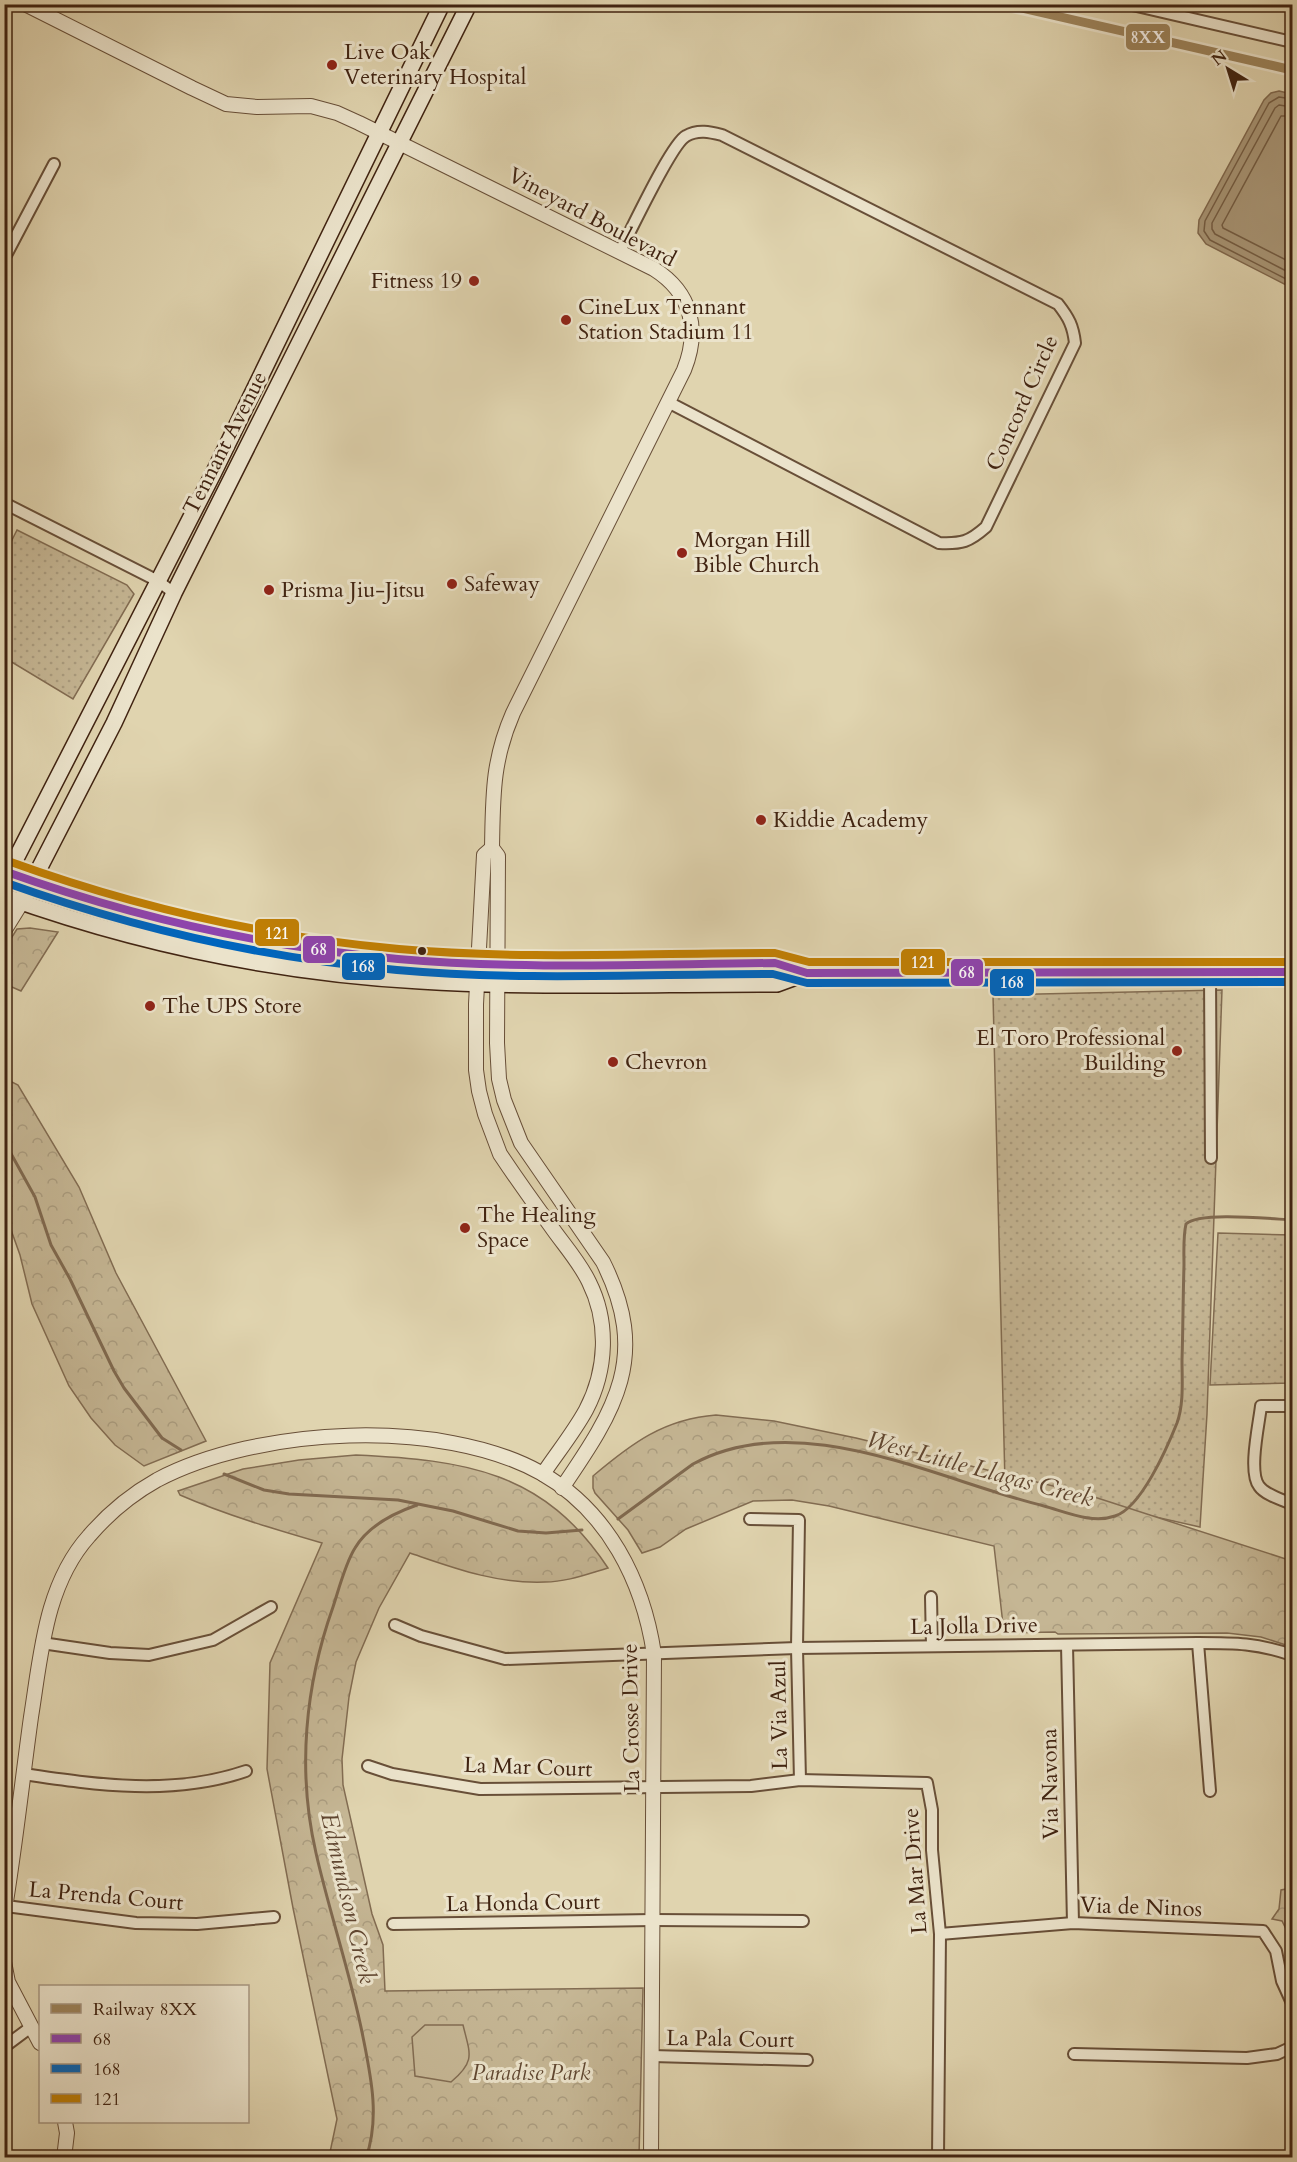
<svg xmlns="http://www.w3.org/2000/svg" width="1297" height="2162" font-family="Cardo,serif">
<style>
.grass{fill:url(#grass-dots);stroke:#826c52;stroke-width:1.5}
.forest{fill:url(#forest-crowns);stroke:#826c52;stroke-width:1.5}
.pitch{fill:#c5b694;stroke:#826c52;stroke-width:1.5}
.water{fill:#aa9879;stroke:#80694f;stroke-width:1.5}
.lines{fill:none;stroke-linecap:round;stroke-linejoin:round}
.shore{stroke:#755e45;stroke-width:1.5}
.stream{stroke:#80694f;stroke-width:3}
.minor-casing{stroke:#684f38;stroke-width:14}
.tertiary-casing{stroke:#684f38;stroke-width:16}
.secondary-casing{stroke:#402311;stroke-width:18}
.minor{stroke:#ebe3cb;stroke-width:10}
.tertiary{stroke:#ebe3cb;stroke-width:14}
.secondary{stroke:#ebe3cb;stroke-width:15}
.bus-1-casing{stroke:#ebe3cb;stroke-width:12}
.bus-2-casing{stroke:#ebe3cb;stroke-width:12}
.bus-3-casing{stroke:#ebe3cb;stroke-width:12}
.bus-1{stroke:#8e44ad;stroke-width:8}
.bus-2{stroke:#0065bd;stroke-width:8}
.bus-3{stroke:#c07f05;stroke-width:8}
.rail-1-casing{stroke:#ebe3cb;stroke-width:14}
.rail-1{stroke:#9d845c;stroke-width:9}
.poi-dot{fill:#8f2418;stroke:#ebe3cb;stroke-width:2}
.bus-dot{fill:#402311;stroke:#ebe3cb;stroke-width:2}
.labels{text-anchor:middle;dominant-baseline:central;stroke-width:6;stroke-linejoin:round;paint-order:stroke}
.poi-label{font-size:22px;fill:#402311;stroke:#ebe3cb;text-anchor:start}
.street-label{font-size:22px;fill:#402311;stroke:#ebe3cb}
.park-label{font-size:22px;font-style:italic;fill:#614832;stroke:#ebe3cb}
.water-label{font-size:24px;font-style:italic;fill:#604630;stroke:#ebe3cb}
.line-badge{stroke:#ebe3cb;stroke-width:2}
.badge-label{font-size:16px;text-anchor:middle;font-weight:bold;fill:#fff}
</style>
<defs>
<pattern id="grass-dots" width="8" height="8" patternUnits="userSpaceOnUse" patternTransform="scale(1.5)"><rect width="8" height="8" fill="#c5b694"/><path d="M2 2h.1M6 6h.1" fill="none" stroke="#aa9c7f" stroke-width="1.8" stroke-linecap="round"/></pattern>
<pattern id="forest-crowns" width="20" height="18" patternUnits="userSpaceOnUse" patternTransform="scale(1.5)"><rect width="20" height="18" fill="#c5b694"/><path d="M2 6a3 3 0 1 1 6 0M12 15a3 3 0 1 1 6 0" fill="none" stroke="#aa9c7f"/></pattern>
</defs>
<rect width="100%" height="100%" fill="#e0d4af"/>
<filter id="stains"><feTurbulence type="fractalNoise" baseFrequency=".00333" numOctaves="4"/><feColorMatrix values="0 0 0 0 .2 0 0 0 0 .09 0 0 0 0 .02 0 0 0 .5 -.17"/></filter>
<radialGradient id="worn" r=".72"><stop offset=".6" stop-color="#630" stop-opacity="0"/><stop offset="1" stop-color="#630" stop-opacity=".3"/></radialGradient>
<g class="grass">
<polygon points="17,530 127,585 134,594 73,699 5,658 5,554"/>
<polygon points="1222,990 1207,1414 1200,1527 1005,1483 993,995"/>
<polygon points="1218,1233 1292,1235 1292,1383 1210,1385"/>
</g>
<g class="forest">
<polygon points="30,928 58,932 21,991 5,984 5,948 17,929"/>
<polygon points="4,1078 18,1085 79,1187 116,1273 206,1441 144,1466 115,1445 91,1418 69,1386 32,1304 20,1255 5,1213"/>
<path d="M716 1415 774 1421 856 1438 1082 1493 1292 1561V1647L1261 1637 1227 1633 1058 1634 1055 1632 1004 1633 994 1546 829 1506 792 1500 753 1501 686 1529 660 1547 642 1553 628 1530 595 1493 593 1488V1476C632 1443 664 1419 716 1415Z"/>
<path d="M356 1455C465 1460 544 1471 608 1568 587 1574 567 1582 545 1582 496 1584 454 1568 410 1553L379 1608 356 1662 349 1697 342 1759 343 1785 372 1914 383 1945 385 1991 643 1988 639 2157H329L337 2119 293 1908 267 1769 270 1663 322 1543C274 1529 226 1515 180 1495L178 1491 243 1469 299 1460Z"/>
<polygon points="1292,1888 1292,1956 1286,1929 1282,1921 1272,1919 1279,1909 1281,1890"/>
</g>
<path class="pitch" d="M425 2025H463C470 2054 476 2061 451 2082L415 2076 412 2037Z"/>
<polygon class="water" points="1279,91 1292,94 1292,288 1206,244 1198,233 1199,220 1264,100 1271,93"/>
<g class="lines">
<g class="shore">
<polyline points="1292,99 1279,97 1269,103 1205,221 1204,231 1210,240 1292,282"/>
<polyline points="1292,107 1279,105 1275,108 1212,223 1212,229 1215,234 1292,274"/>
<polyline points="1292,116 1281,116 1222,225 1223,228 1292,263"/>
</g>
<g class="stream">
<polyline points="4,1141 35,1197 51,1245 70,1279 114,1371 124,1388 162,1438 181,1450"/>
<polyline points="224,1474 264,1490 289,1494 398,1500 453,1511 518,1531 546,1533 582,1530"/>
<path d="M618 1519 693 1464C800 1406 937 1480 1044 1506 1066 1512 1092 1524 1115 1516 1141 1508 1167 1448 1177 1423 1184 1404 1182 1380 1182 1360 1183 1329 1183 1297 1184 1265 1184 1252 1183 1237 1186 1224 1199 1211 1272 1219 1292 1220"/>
<path d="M366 2158C380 2118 371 2077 363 2037 351 1975 330 1915 316 1853 297 1771 305 1686 333 1607 339 1589 345 1564 355 1548 368 1526 394 1513 417 1505"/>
</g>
<defs>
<g id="minor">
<polyline points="1128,4 1292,42"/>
<path d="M620 251C631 231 671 144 686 136 698 129 710 132 722 135L1058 304C1069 318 1073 326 1075 343L986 527C969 542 962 544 939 543L668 402"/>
<polyline points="4,259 54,164"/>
<polyline points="4,503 158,581 174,593"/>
<polyline points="1210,973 1211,1158"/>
<path d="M1292 1406H1261C1259 1424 1248 1472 1259 1486 1265 1495 1283 1500 1292 1504"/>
<polyline points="750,1519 799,1520 797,1648 800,1780"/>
<polyline points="931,1597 932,1646"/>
<path d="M395 1625 421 1636 505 1659 797 1648 1198 1643C1236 1643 1257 1643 1292 1655"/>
<polyline points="42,1643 110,1653 149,1655 213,1640 271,1607"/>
<polyline points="1198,1643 1210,1791"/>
<polyline points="1067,1645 1073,1923"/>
<polyline points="368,1766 392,1774 480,1789 751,1786 800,1780 927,1783 932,1810 932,1850 940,1934 938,2158"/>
<path d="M23 1774C98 1785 173 1796 246 1771"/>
<polyline points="6,1906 136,1923 197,1924 274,1917"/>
<polyline points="393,1924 653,1920 803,1921"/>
<polyline points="940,1934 1073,1923 1263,1931 1276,1951 1282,1981 1292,2003"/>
<polyline points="4,2047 31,2027"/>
<polyline points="1074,2054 1247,2058 1277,2054 1292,2047"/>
<polyline points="652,2056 807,2060"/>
</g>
<g id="tertiary">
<path d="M25 4 192 88 226 104 257 107 311 106 337 113 359 123 654 269C692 293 700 330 684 370L513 713C492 761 493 797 492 848L498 856 497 1043 499 1079 504 1100 521 1143 603 1262C650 1356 616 1409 562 1488"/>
<path d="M492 848 484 855 476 1004V1070L479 1091 485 1114 500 1154C516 1178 533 1202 550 1225 563 1244 579 1261 589 1282 609 1322 607 1370 586 1410 574 1432 557 1453 543 1474"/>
<polyline points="4,931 22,902"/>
<path d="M4 1914C15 1848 22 1782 31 1717 41 1655 45 1585 89 1536 107 1515 132 1494 157 1480 257 1427 441 1417 541 1473 608 1511 643 1581 654 1654L651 2158"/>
<polyline points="4,1962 8,1982 40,2043"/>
<polyline points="64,2158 67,2133 65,2122"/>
</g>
<g id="secondary">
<path d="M4 871C148 926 304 956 457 963 563 967 669 963 775 963L807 973 1292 972"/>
<polyline points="4,882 213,474 442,4"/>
<path d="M4 896C138 944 279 973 420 981 534 988 647 984 760 984H777L807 973"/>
<polyline points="22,902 114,723 174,593 469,4"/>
</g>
</defs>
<use href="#minor" class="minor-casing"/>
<use href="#tertiary" class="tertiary-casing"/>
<use href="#secondary" class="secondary-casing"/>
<use href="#minor" class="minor"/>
<use href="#tertiary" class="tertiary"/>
<use href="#secondary" class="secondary"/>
<defs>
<path id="bus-1" d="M4 871C132 917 263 947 398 959 523 970 650 964 775 963L807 973 1292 972"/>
<path id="bus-2" d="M4 882C132 928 262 958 397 970 522 981 648 974 773 974L807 983 1292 982"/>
<path id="bus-3" d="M8 861C135 907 265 937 399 949 524 960 650 953 775 953L809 962H1292"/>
</defs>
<use href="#bus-1" class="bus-1-casing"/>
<use href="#bus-2" class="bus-2-casing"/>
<use href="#bus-3" class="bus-3-casing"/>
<use href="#bus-1" class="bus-1"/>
<use href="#bus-2" class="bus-2"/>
<use href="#bus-3" class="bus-3"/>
<defs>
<polyline id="rail-1" points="1004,4 1292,70"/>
</defs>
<use href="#rail-1" class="rail-1-casing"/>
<use href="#rail-1" class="rail-1"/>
</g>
<g class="poi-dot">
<circle cx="332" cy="65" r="6"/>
<circle cx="474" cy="281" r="6"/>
<circle cx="566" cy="320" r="6"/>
<circle cx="682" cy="553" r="6"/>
<circle cx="452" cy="584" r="6"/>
<circle cx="269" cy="590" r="6"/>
<circle cx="761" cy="820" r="6"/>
<circle cx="150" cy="1006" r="6"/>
<circle cx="1177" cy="1051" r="6"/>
<circle cx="613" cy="1062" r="6"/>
<circle cx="465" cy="1228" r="6"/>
</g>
<circle class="bus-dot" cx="422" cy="951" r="5"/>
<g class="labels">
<g class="poi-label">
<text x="344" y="52">Live Oak<tspan x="344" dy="25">Veterinary Hospital</tspan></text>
<text x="462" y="281" text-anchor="end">Fitness 19</text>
<text x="578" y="307">CineLux Tennant<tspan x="578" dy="25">Station Stadium 11</tspan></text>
<text x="694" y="540">Morgan Hill<tspan x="694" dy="25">Bible Church</tspan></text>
<text x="464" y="584">Safeway</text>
<text x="281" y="590">Prisma Jiu-Jitsu</text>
<text x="773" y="820">Kiddie Academy</text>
<text x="162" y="1006">The UPS Store</text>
<text x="1165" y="1038" text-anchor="end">El Toro Professional<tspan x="1165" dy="25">Building</tspan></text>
<text x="625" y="1062">Chevron</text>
<text x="477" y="1215">The Healing<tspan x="477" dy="25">Space</tspan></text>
</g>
<g class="street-label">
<text transform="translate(592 217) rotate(28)">Vineyard Boulevard</text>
<text transform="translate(1022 403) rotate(-66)">Concord Circle</text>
<text transform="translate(225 443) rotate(-63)">Tennant Avenue</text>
<text transform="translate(974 1626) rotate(-1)">La Jolla Drive</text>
<text transform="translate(779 1715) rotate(-91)">La Via Azul</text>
<text transform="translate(631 1718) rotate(-91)">La Crosse Drive</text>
<text transform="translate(528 1767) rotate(2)">La Mar Court</text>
<text transform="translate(1050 1784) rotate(-91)">Via Navona</text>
<text transform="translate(915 1871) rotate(-94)">La Mar Drive</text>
<text transform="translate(106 1896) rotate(5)">La Prenda Court</text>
<text transform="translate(523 1903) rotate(-1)">La Honda Court</text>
<text transform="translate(1141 1907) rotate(2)">Via de Ninos</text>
<text transform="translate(730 2039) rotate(1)">La Pala Court</text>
</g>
<g class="park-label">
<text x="531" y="2073">Paradise Park</text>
</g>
<g class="water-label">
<text transform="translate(980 1469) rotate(15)">West Little Llagas Creek</text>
<text transform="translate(348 1898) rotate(77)">Edmundson Creek</text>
</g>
</g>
<g class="line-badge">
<rect x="1125" y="23" width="46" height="28" rx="6" fill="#9d845c"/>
<rect x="254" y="918" width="46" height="29" rx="6" fill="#c07f05"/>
<rect x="302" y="935" width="34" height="29" rx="6" fill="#8e44ad"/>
<rect x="900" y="948" width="46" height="28" rx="6" fill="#c07f05"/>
<rect x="341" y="952" width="45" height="29" rx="6" fill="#0065bd"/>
<rect x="950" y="958" width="34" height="29" rx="6" fill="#8e44ad"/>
<rect x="989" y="968" width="46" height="29" rx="6" fill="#0065bd"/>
</g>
<g class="badge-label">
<text x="1148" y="43">8XX</text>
<text x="277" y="939">121</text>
<text x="319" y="955">68</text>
<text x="923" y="968">121</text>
<text x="363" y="972">168</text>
<text x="967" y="978">68</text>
<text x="1012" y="988">168</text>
</g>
<rect width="1297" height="2162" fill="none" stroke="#e0d4af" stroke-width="24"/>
<rect x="6" y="6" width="1285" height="2150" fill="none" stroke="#402311" stroke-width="3"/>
<rect x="12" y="12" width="1273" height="2138" fill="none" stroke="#402311" stroke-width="1.5"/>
<rect x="39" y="1985" width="210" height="138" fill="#ebe3cb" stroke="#a79681" stroke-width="1.5"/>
<rect x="51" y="2004" width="30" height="9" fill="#9d845c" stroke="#a79681" stroke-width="1.5"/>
<text x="93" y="2015" font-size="18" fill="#402311">Railway 8XX</text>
<rect x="51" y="2034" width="30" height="9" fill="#8e44ad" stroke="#a79681" stroke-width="1.5"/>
<text x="93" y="2045" font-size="18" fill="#402311">68</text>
<rect x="51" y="2064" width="30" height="9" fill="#0065bd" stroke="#a79681" stroke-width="1.5"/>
<text x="93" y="2075" font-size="18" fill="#402311">168</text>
<rect x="51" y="2094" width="30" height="9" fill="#c07f05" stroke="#a79681" stroke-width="1.5"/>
<text x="93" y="2105" font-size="18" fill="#402311">121</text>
<g transform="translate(1228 69) rotate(322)" stroke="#ebe3cb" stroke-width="4.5" paint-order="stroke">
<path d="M0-4.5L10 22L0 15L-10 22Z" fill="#402311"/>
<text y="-9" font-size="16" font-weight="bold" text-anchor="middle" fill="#402311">N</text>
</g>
<rect width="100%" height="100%" filter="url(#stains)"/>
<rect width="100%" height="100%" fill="url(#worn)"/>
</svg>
